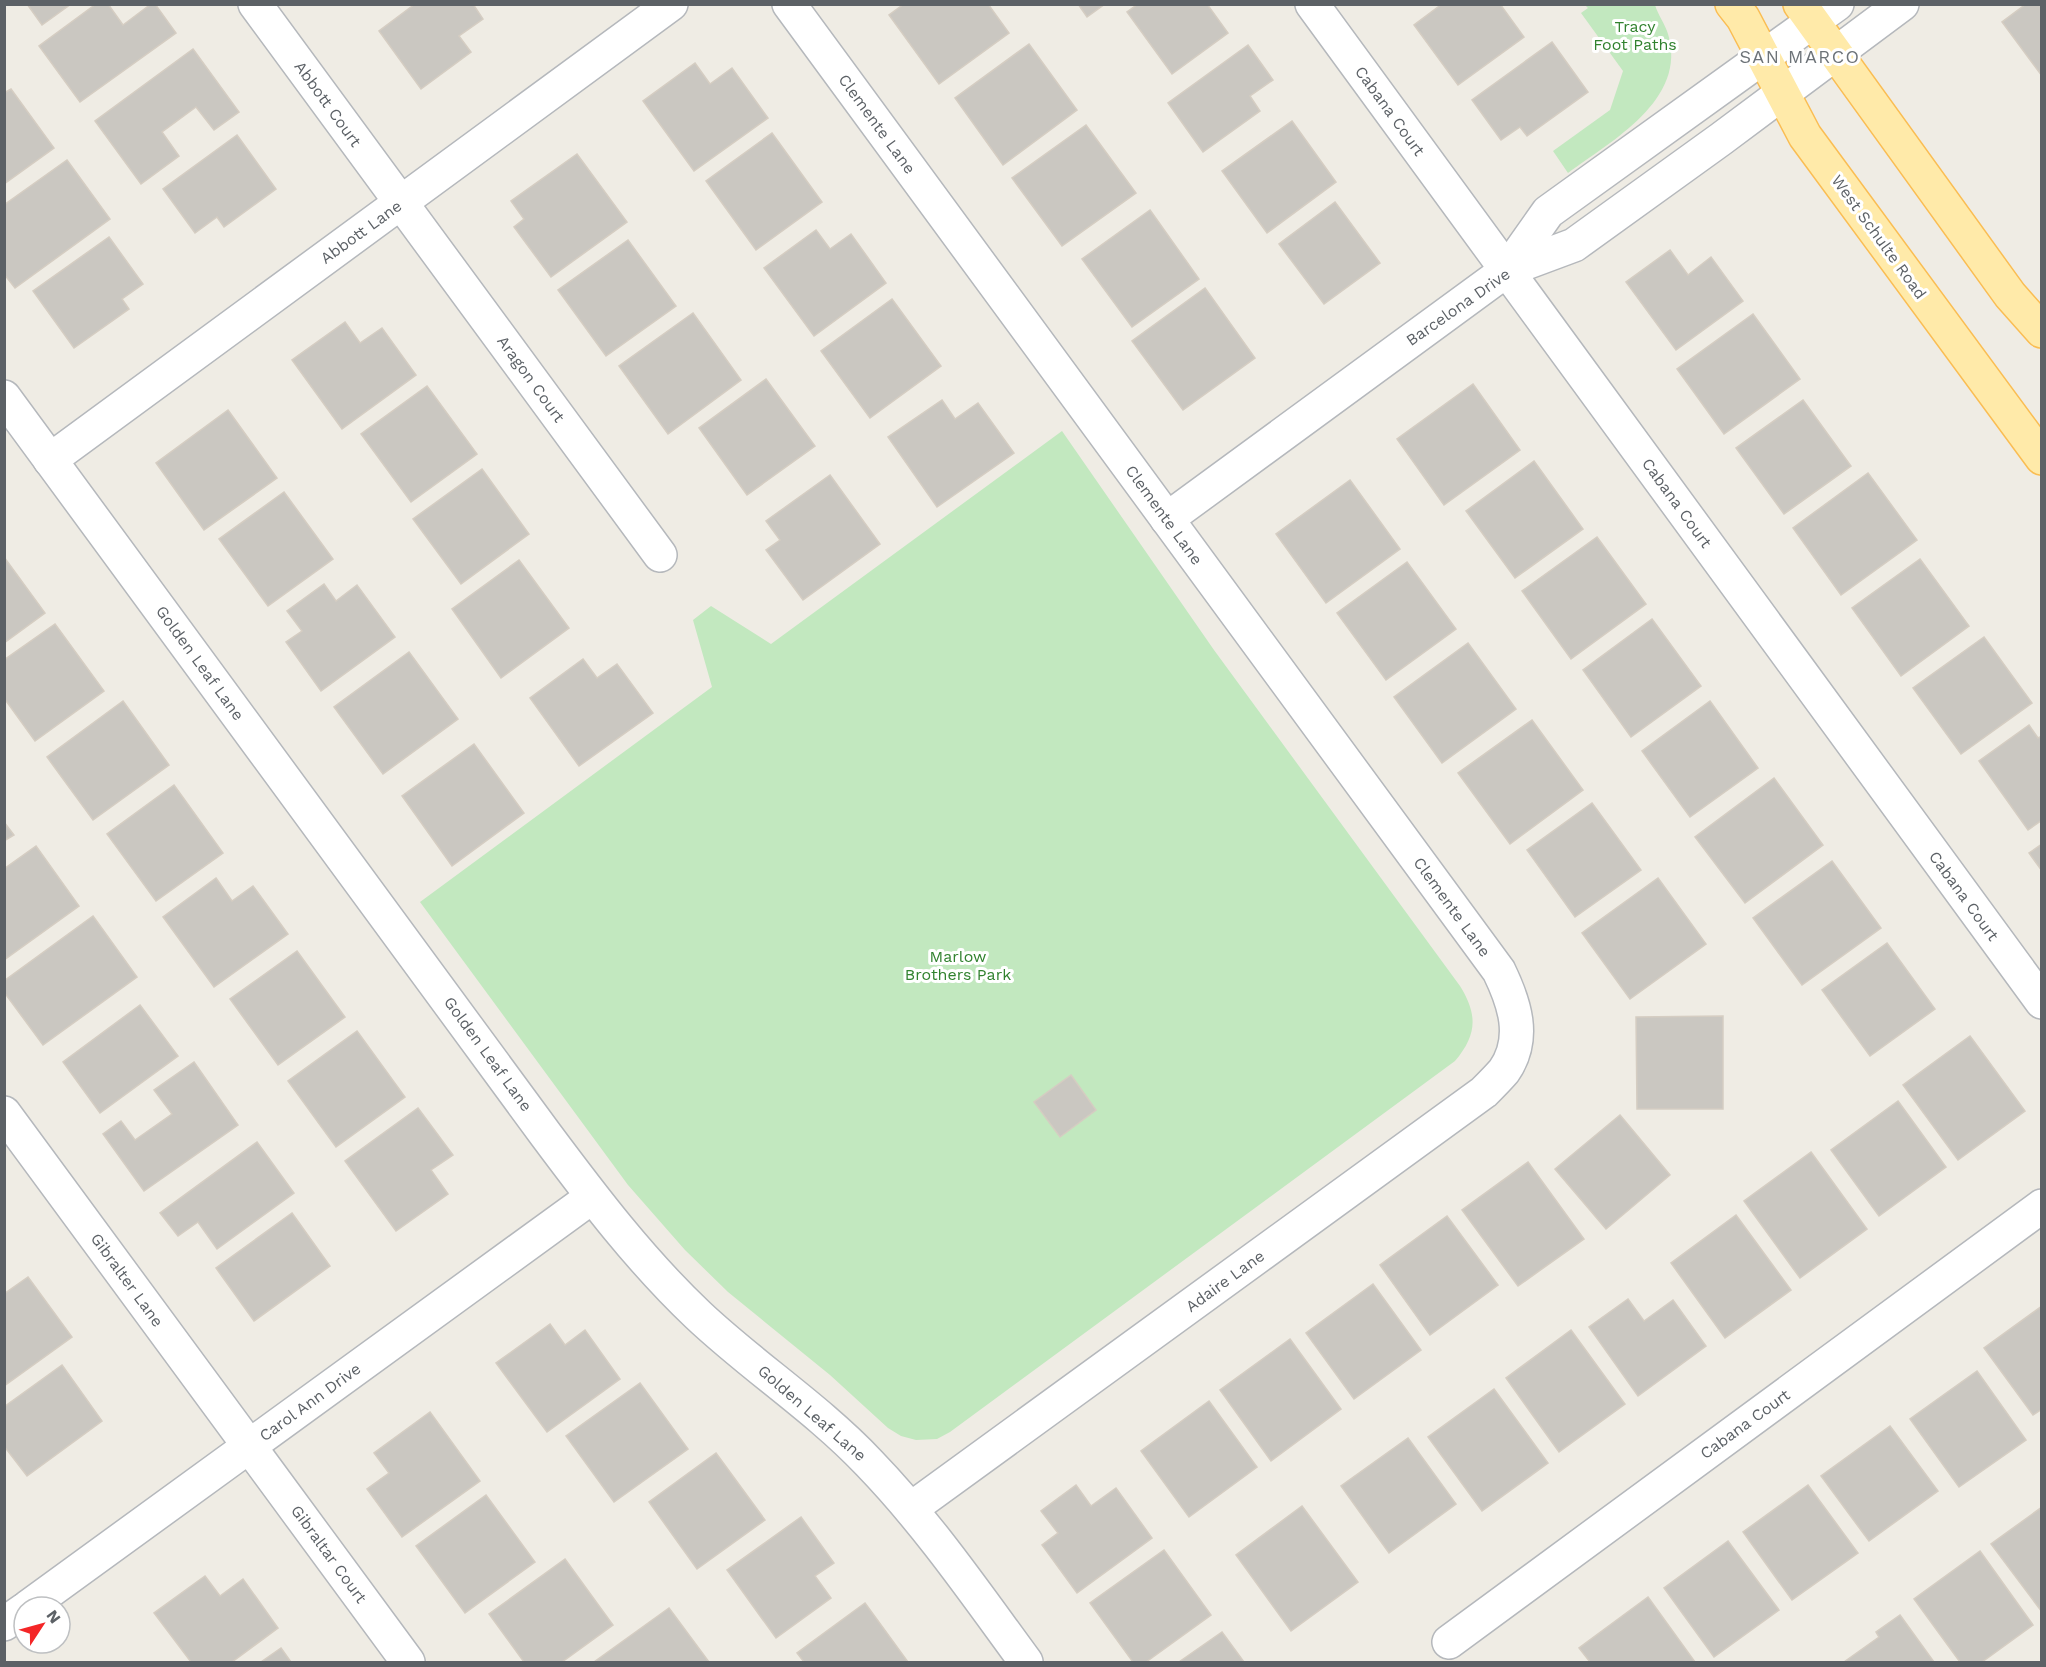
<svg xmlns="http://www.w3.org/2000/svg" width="2046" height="1667" font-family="'Work Sans',sans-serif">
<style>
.green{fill:#c2e8bf}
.building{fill:#cac7c1;stroke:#d5cdc2;stroke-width:1.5}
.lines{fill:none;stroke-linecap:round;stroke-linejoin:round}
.minor-casing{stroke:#b5b8bc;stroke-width:36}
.major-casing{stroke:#fabd53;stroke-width:36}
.minor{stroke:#fff;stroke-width:33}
.major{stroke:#ffeaa9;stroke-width:33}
.labels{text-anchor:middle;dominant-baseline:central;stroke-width:6;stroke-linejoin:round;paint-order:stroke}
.park-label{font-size:16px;fill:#31822f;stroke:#fff}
.street-label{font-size:16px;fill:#5c6166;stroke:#fff}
.neighbourhood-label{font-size:18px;letter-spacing:1.5px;fill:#6d7378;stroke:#fff}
</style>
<rect width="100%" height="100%" fill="#efece4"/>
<g class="green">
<path d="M1585 5H1655C1658 15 1665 24 1668 34 1688 100 1611 141 1568 173L1553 151 1610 110 1623 71 1581 13 1588 8Z"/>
<path d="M1062 431 1214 650 1460 986C1478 1015 1477 1035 1455 1061L950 1432 937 1439 916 1440 901 1436 888 1428 830 1375 728 1292 685 1250 628 1185 420 902 712 687 693 620 711 606 771 644Z"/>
</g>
<g class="building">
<polygon points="27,4 71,4 42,25"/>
<polygon points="96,4 108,4 123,25 151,4 155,4 176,33 80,102 39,46"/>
<polygon points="415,4 473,4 483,19 459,36 471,52 421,89 379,31"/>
<polygon points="904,4 988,4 1009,33 939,84 889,15"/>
<polygon points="1078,4 1105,4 1087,17"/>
<polygon points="1138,4 1207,4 1228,33 1172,74 1127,12"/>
<polygon points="1442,4 1500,4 1524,37 1458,85 1414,25"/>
<polygon points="2026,4 2042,4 2042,76 2002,22"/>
<polygon points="1552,42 1588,92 1527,136 1520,127 1501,140 1472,100"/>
<polygon points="1029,44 1077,110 1003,165 955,98"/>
<polygon points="1248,45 1273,80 1250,96 1260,111 1203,152 1168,103"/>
<polygon points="193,49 239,112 214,130 196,107 162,132 179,156 141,184 95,121"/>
<polygon points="695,63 710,84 732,68 768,118 694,171 643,101"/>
<polygon points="11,89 54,148 4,184 4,93"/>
<polygon points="1292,121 1336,182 1267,233 1222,171"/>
<polygon points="1086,125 1136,193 1062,246 1012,178"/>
<polygon points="772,133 822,202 756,250 706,181"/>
<polygon points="237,135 276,189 224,227 217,217 195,233 163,189"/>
<polygon points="577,154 627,222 551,277 514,227 524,219 511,201"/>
<polygon points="67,160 110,219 15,288 4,274 4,205"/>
<polygon points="1335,202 1380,263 1324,304 1279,244"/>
<polygon points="1150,210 1199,279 1132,327 1082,259"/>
<polygon points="816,230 830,249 851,234 886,283 814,336 764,268"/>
<polygon points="109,237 143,284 122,299 129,309 74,348 33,291"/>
<polygon points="628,240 676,306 606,356 558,290"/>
<polygon points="1670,250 1688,275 1711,257 1743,301 1676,350 1626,282"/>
<polygon points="1205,288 1255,358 1183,410 1132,341"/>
<polygon points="892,299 941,366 870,418 821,351"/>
<polygon points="693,313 741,380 668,434 619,366"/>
<polygon points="1753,314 1800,379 1724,434 1677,369"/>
<polygon points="345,322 360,343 382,328 416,375 342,429 292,360"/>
<polygon points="766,379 815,446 747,495 699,428"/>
<polygon points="1473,384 1520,450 1444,505 1397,439"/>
<polygon points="427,386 477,454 411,502 361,434"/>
<polygon points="942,400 955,419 978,403 1014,453 937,507 888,437"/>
<polygon points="1803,400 1851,466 1784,514 1736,448"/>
<polygon points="228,410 277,478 204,530 156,463"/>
<polygon points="1534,461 1583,529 1515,578 1466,511"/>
<polygon points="482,469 529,534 461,584 413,519"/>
<polygon points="1868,473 1917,540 1841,595 1793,528"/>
<polygon points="830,475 880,544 803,600 766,550 780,540 766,521"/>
<polygon points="1350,480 1400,549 1326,603 1276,534"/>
<polygon points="284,492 333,559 268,606 219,539"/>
<polygon points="1597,537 1646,604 1571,659 1522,591"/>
<polygon points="4,557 45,613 4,643"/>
<polygon points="1920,559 1969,626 1901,676 1852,608"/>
<polygon points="519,560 569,628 501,678 452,609"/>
<polygon points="1407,562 1456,629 1386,680 1337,613"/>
<polygon points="324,584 336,601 357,585 395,637 321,691 286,642 302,631 287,611"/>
<polygon points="1652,619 1701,686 1631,737 1583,670"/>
<polygon points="55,624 104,691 35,741 4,698 4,660"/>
<polygon points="1984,637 2032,703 1961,754 1913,688"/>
<polygon points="1468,643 1516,709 1442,763 1394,697"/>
<polygon points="409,652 458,719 383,774 334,707"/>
<polygon points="583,659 597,678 617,664 653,713 579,766 530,698"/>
<polygon points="123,701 169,765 93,820 47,757"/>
<polygon points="1710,701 1758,768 1690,817 1642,751"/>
<polygon points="1532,720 1583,790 1510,844 1458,773"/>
<polygon points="2029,725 2038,738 2042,736 2042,820 2028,830 1979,761"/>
<polygon points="474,744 524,813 452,866 402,796"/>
<polygon points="1774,778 1823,845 1745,903 1695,837"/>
<polygon points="174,785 223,853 156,901 107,834"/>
<polygon points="1592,803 1641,870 1575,917 1527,850"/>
<polygon points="4,822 14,835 4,841"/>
<polygon points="2042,844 2042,871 2029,853"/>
<polygon points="36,846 79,906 4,960 4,869"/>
<polygon points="1832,861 1881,928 1802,985 1753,918"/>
<polygon points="216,878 232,901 253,886 288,934 214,987 163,917"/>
<polygon points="1658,878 1706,944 1630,999 1582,933"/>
<polygon points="93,916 137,977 43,1045 4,992 4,981"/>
<polygon points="1887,943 1935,1009 1870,1056 1822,990"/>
<polygon points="297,951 345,1017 278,1065 230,999"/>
<polygon points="140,1005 178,1056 100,1113 63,1062"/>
<polygon points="1723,1016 1723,1109 1637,1109 1636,1017"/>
<polygon points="357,1031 405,1097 336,1147 288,1081"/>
<polygon points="1970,1036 2025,1111 1958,1160 1903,1085"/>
<polygon points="194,1062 238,1125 144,1191 103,1134 121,1121 135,1140 172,1114 154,1090"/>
<polygon points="1071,1075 1096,1110 1060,1137 1034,1102"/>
<polygon points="1898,1101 1946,1167 1879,1216 1831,1150"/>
<polygon points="418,1108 453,1155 431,1170 448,1194 396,1231 345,1161"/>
<polygon points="1620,1115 1670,1175 1606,1229 1555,1169"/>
<polygon points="257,1142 294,1193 217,1249 198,1222 178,1236 160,1213"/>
<polygon points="1811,1152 1867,1229 1800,1278 1744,1201"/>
<polygon points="1528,1162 1584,1239 1518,1286 1462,1210"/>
<polygon points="292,1213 330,1266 254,1321 216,1268"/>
<polygon points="1736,1215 1791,1290 1725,1338 1671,1263"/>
<polygon points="1447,1216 1498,1285 1430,1335 1380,1265"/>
<polygon points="28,1277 72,1337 4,1386 4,1294"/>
<polygon points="1373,1284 1421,1350 1354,1399 1306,1333"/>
<polygon points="1628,1299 1644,1321 1673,1300 1706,1346 1638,1396 1589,1327"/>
<polygon points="2042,1306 2042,1409 2033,1415 1984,1348"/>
<polygon points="550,1324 565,1345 585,1330 620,1379 547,1432 496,1363"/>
<polygon points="1571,1330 1625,1404 1559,1452 1506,1378"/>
<polygon points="1290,1339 1341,1409 1271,1461 1220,1390"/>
<polygon points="62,1365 102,1421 27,1476 4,1446 4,1407"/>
<polygon points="1977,1371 2026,1440 1959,1487 1910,1419"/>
<polygon points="640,1383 688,1449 614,1502 566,1436"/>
<polygon points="1494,1389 1548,1463 1482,1511 1428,1437"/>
<polygon points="1209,1401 1257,1467 1189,1517 1141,1451"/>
<polygon points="430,1412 480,1481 402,1537 367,1489 389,1473 374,1453"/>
<polygon points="1890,1426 1938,1491 1869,1541 1821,1476"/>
<polygon points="1408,1438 1456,1504 1389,1553 1341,1486"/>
<polygon points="716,1453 765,1520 697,1569 649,1502"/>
<polygon points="1076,1485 1091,1506 1116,1488 1152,1538 1077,1593 1042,1545 1058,1533 1041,1511"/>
<polygon points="1808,1485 1858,1553 1792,1600 1743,1532"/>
<polygon points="486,1495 535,1562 465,1613 416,1546"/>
<polygon points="1302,1506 1358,1582 1291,1631 1236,1555"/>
<polygon points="2042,1507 2042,1612 1991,1544"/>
<polygon points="801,1517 834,1563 815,1576 831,1598 776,1638 727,1570"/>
<polygon points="1728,1541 1779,1610 1714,1657 1664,1588"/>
<polygon points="1164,1550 1211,1615 1146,1662 1133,1662 1090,1603"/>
<polygon points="1980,1551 2033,1625 1982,1662 1960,1662 1914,1599"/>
<polygon points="565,1559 613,1625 562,1662 524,1662 489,1614"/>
<polygon points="205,1576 220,1596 243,1579 278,1628 232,1662 191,1662 154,1613"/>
<polygon points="1648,1597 1695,1662 1590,1662 1579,1648"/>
<polygon points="865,1603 908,1662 804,1662 797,1653"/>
<polygon points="669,1608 709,1662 594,1662"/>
<polygon points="1900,1615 1934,1662 1844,1662 1879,1637 1876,1632"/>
<polygon points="1222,1632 1244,1662 1179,1662"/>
<polygon points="281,1648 291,1662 261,1662"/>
</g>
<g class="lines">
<defs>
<g id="minor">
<polyline points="255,4 660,555"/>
<path d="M789 4 1499 971C1514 1002 1527 1038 1504 1071 1498 1078 1491 1085 1484 1092L912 1508"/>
<polyline points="1312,4 2042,1002"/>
<polyline points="1507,270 1548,212 1837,4"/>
<path d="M4 397 546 1135C593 1198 640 1260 698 1315 753 1367 817 1408 869 1463 928 1524 976 1594 1026 1662"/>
<polyline points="50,460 671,4"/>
<polyline points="1167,519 1507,270 1574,245 1721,139 1902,4"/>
<polyline points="4,1113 408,1662"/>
<polyline points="28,1607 592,1197"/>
<polyline points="4,1624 24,1610"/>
<polyline points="1449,1642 2042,1206"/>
</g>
<g id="major">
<polyline points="1732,4 1743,18 1805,136 2042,458"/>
<polyline points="1800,4 2010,295 2042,331"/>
</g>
</defs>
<use href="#minor" class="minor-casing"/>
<use href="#major" class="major-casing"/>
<use href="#minor" class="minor"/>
<use href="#major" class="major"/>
</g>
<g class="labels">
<g class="park-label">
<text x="1635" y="26">Tracy<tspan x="1635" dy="18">Foot Paths</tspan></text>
<text x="958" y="956">Marlow<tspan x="958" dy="18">Brothers Park</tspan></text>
</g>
<g class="street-label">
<text transform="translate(328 104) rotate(54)">Abbott Court</text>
<text transform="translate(1390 111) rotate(54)">Cabana Court</text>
<text transform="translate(877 124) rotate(54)">Clemente Lane</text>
<text transform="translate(361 232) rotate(-36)">Abbott Lane</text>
<text transform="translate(1879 237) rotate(54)">West Schulte Road</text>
<text transform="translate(1458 307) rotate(-35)">Barcelona Drive</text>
<text transform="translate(531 379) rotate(54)">Aragon Court</text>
<text transform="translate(1677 503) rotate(54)">Cabana Court</text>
<text transform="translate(1164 515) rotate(54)">Clemente Lane</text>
<text transform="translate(200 663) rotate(54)">Golden Leaf Lane</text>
<text transform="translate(1964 896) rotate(54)">Cabana Court</text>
<text transform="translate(1452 907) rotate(54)">Clemente Lane</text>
<text transform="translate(488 1054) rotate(54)">Golden Leaf Lane</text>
<text transform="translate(127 1280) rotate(54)">Gibralter Lane</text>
<text transform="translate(1225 1281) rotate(-36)">Adaire Lane</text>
<text transform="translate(310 1402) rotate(-36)">Carol Ann Drive</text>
<text transform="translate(812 1413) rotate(41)">Golden Leaf Lane</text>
<text transform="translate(1745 1424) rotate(-36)">Cabana Court</text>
<text transform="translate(329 1554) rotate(54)">Gibraltar Court</text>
</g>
<g class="neighbourhood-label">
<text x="1800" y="56">SAN MARCO</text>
</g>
</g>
<rect width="2046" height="1667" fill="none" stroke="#5c6166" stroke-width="12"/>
<g transform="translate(42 1625) rotate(54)"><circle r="28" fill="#ffffff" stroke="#bec0c2" stroke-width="1.5"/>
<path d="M0-4.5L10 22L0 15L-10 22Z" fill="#f42627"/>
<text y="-9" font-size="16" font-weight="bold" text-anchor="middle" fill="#5c6166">N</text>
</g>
</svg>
